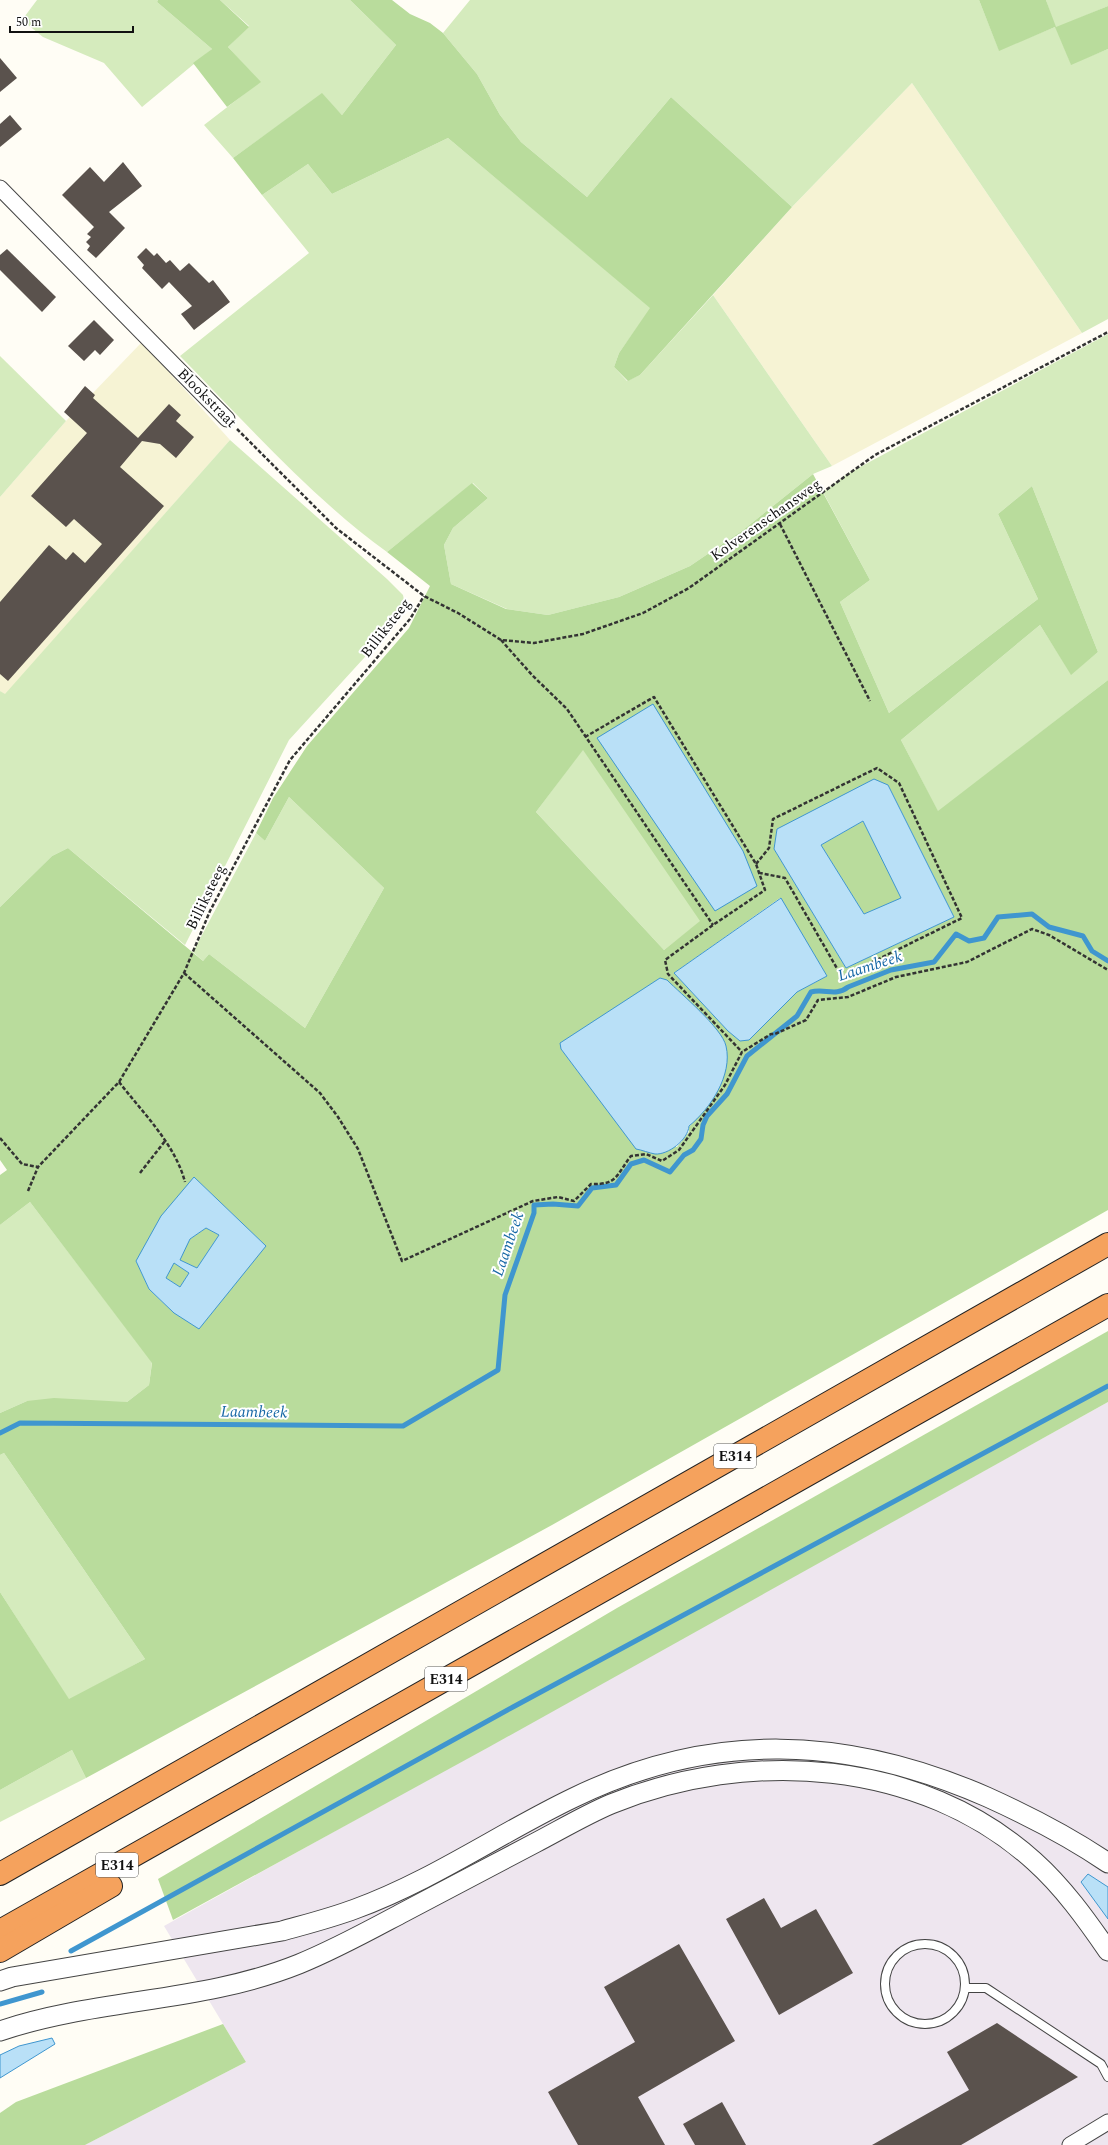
<svg xmlns="http://www.w3.org/2000/svg" width="1108" height="2145" font-family="Spectral,serif">
<style>
.industrial{fill:#eee6ef}
.farmland{fill:#f6f3d4}
.green{fill:#d5ebbd}
.forest{fill:#b9dc9c;fill-rule:evenodd}
.water{fill:#b9e0f7;stroke:#3f96cf;fill-rule:evenodd}
.lines{fill:none;stroke-linecap:round;stroke-linejoin:round}
.stream{stroke:#3f96cf;stroke-width:5}
.building{fill:#5a524d}
.service-casing{stroke:#444;stroke-width:10}
.minor-casing{stroke:#444;stroke-width:17}
.tertiary-casing{stroke:#444;stroke-width:21}
.motorway-casing{stroke:#222;stroke-width:24}
.path{stroke:#333;stroke-width:2.5;stroke-dasharray:4 2;stroke-linecap:butt}
.service{stroke:#fff;stroke-width:8}
.minor{stroke:#fff;stroke-width:15}
.tertiary{stroke:#fff;stroke-width:19}
.motorway{stroke:#f5a25d;stroke-width:22}
.labels{text-anchor:middle;dominant-baseline:central;stroke-width:4;stroke-linejoin:round;paint-order:stroke}
.shield{fill:#fff;stroke:#585858;stroke-width:1}
.shield-label{font-size:14px;font-weight:bold;fill:#111}
.street-label{font-size:15px;fill:#111;stroke:#fff}
.water-label{font-size:16px;font-style:italic;fill:#1768a6;stroke:#fff}
</style>
<rect width="100%" height="100%" fill="#fffdf5"/>
<polygon class="industrial" points="1108,1402 1108,2145 85,2145 246,2062 164,1926"/>
<g class="farmland">
<polygon points="912,83 1082,333 832,466 713,295 792,207"/>
<polygon points="142,342 230,440 5,695 0,691 0,497 66,421"/>
</g>
<g class="green">
<polygon points="37,0 158,0 157,2 212,49 142,107 104,63 43,37 22,20"/>
<polygon points="220,0 350,0 396,45 342,115 322,94 233,158 204,125 260,82 228,47 249,26"/>
<polygon points="470,0 979,0 999,50 1055,27 1046,0 1108,0 1108,6 1056,28 1071,64 1108,49 1108,319 1082,333 912,83 792,207 671,97 587,197 521,142 500,115 477,74 443,33"/>
<path d="M448 138 651 308 619 353 614 367 627 381 640 375 713 295 832 466 813 474 743 530 690 566 619 597 548 615 507 609 451 584 444 545 453 528 488 498 473 483 387 552C313 499 244 421 180 356L309 253 262 195 308 164 332 194Z"/>
<polygon points="1108,334 1108,680 938,812 901,740 1040,625 1071,674 1098,652 1032,486 998,514 1038,599 889,713 840,602 870,580 823,492 847,474"/>
<polygon points="0,356 66,421 0,497"/>
<polygon points="230,440 387,579 403,595 405,605 364,658 289,740 185,945 68,848 52,856 0,907 0,691 5,694"/>
<polygon points="583,749 701,921 664,950 536,812"/>
<polygon points="289,797 384,888 305,1028 209,954 203,961 193,952 256,833 265,841"/>
<polygon points="30,1202 152,1362 149,1385 127,1402 27,1401 0,1413 0,1225"/>
<polygon points="4,1453 145,1659 69,1700 0,1592 0,1455"/>
<polygon points="72,1750 86,1778 0,1822 0,1790"/>
</g>
<g class="forest">
<polygon points="158,0 220,0 249,27 228,47 261,82 227,107 193,63 212,49 157,2"/>
<polygon points="350,0 392,0 410,14 430,23 443,33 477,74 500,115 521,142 587,197 671,97 792,207 640,375 628,381 614,367 619,353 650,308 448,138 332,194 308,164 262,195 233,158 322,93 342,115 396,45"/>
<polygon points="979,0 1046,0 1056,27 1108,6 1108,49 1071,65 1055,27 999,51"/>
<path d="M813 474 870 580 840 602 889 713 1038 599 998 514 1032 486 1098 652 1071 675 1040 625 901 740 938 811 1108 680V1210L552 1525 86 1778 72 1750 0 1790V1592L69 1699 145 1659 4 1453 0 1455V1413L27 1401 54 1398 127 1402 149 1385 152 1363 30 1202 0 1225V1175L7 1170 0 1160V907L52 856 68 848 203 961 209 954 305 1028 384 888 289 797 265 841 256 833 273 798 307 746 409 628 430 586 387 552 472 483 488 498 453 528 444 545 451 584 506 609 548 615 619 597 690 566 743 530ZM583 750 700 921 664 950 536 812ZM888 785 954 917 846 968 774 849 777 829ZM780 898 827 976 797 992 749 1039 740 1041 728 1031 674 973ZM660 978 666 980 709 1020 715 1096 689 1127V1132L677 1147 636 1148 561 1049ZM194 1177 266 1246 174 1313 149 1289 136 1261Z"/>
<polygon points="863,821 902,899 864,914 821,845"/>
<polygon points="206,1228 219,1235 197,1268 179,1260 190,1239"/>
<polygon points="173,1262 189,1273 180,1287 166,1278"/>
<polygon points="1108,1331 1108,1402 489,1747 173,1920 158,1879 617,1608"/>
<polygon points="223,2024 246,2062 85,2145 0,2145 0,2113 16,2102"/>
</g>
<g class="water">
<polygon points="653,704 743,851 757,886 715,911 597,738"/>
<path d="M874 779 888 785 954 917 846 968 774 849 777 829ZM863 821 901 898 864 914 821 845Z"/>
<polygon points="781,898 827,976 797,992 749,1040 740,1041 728,1031 674,973"/>
<path d="M660 978 667 980C681 994 722 1028 726 1046 733 1075 710 1109 689 1126 688 1140 668 1155 655 1154 649 1153 642 1150 636 1149L561 1049 560 1043Z"/>
<path d="M194 1177 266 1246 199 1329 174 1313 149 1289 136 1261 161 1216ZM206 1228 219 1235 197 1268 180 1260 190 1239ZM174 1263 189 1273 180 1287 166 1278Z"/>
<polygon points="1088,1874 1108,1887 1108,1919 1081,1882"/>
<polygon points="52,2038 55,2044 0,2078 0,2055 19,2046"/>
</g>
<g class="lines">
<g class="stream">
<path d="M0 1433 20 1423 403 1426 498 1370 505 1295 534 1213V1205L553 1204 578 1206 592 1188 616 1185 631 1164 644 1160 670 1172 684 1155 693 1150 701 1139 703 1125 707 1116 727 1094 747 1056 797 1016 811 992C824 988 836 997 848 987L891 970 934 962 956 934 969 941 984 938 998 917 1032 914 1049 927 1083 936 1092 951 1108 961"/>
<polyline points="71,1951 513,1707 1108,1386"/>
<polyline points="0,2004 42,1992"/>
</g>
</g>
<g class="building">
<polygon points="0,58 17,78 0,92"/>
<polygon points="10,115 22,129 0,147 0,124"/>
<polygon points="123,162 142,186 109,212 125,228 96,258 87,250 90,246 86,242 91,237 87,234 94,227 62,195 90,167 104,182"/>
<polygon points="146,248 154,256 157,253 166,263 170,260 180,271 189,263 209,283 213,280 230,302 194,330 181,314 192,306 169,282 162,289 142,268 144,265 137,257"/>
<polygon points="7,249 56,297 42,312 0,270 0,255"/>
<polygon points="94,320 114,340 100,355 95,350 84,361 68,346"/>
<polygon points="85,386 95,395 93,398 138,438 169,404 181,415 176,421 194,437 176,458 160,444 142,441 120,467 164,506 8,681 0,674 0,602 49,545 66,560 73,552 85,563 102,544 74,519 66,527 31,496 87,433 64,412"/>
<polygon points="764,1898 781,1928 816,1909 853,1973 779,2015 726,1919"/>
<polygon points="679,1944 735,2041 638,2097 665,2145 578,2145 548,2092 635,2042 604,1987"/>
<polygon points="997,2023 1078,2077 961,2145 872,2145 969,2090 947,2052"/>
<polygon points="722,2102 746,2145 695,2145 683,2124"/>
</g>
<g class="lines">
<defs>
<g id="service">
<circle cx="925" cy="1984" r="40"/>
<polyline points="965,1988 986,1988 1101,2064 1108,2077"/>
</g>
<g id="minor">
<polyline points="0,188 227,419"/>
<polyline points="1070,2145 1108,2122"/>
</g>
<g id="tertiary">
<path d="M0 1981 12 1977 282 1931C307 1924 331 1918 355 1909 432 1881 500 1833 573 1798 712 1730 848 1736 987 1797 1029 1816 1070 1837 1108 1863"/>
<path d="M0 2031C98 1998 202 2003 299 1964 336 1949 370 1930 404 1912 448 1889 491 1866 535 1843 560 1830 585 1815 611 1804 749 1748 921 1759 1034 1861 1063 1887 1086 1919 1108 1951"/>
</g>
<g id="motorway">
<polyline points="0,1874 1108,1244"/>
<polyline points="0,1931 1108,1305"/>
<polyline points="0,1951 111,1886"/>
</g>
</defs>
<use href="#service" class="service-casing"/>
<use href="#minor" class="minor-casing"/>
<use href="#tertiary" class="tertiary-casing"/>
<use href="#motorway" class="motorway-casing"/>
<g class="path">
<polyline points="237,429 336,528 424,596 458,613 501,640 534,643 583,634 643,613 689,588 875,455 1108,332"/>
<polyline points="780,524 870,701"/>
<polyline points="501,640 532,675 567,709 713,925"/>
<polyline points="585,737 654,697 756,864 765,890 713,925 665,960 668,974 742,1052"/>
<polyline points="756,864 769,848 773,819 877,768 899,783 962,918 842,977 785,878 760,873"/>
<path d="M184 973 320 1093 338 1117 358 1149 402 1261 533 1201 558 1197 574 1201 591 1184C618 1185 616 1175 631 1156L646 1154 662 1161 679 1150 725 1085 742 1052 771 1034H775L806 1020 818 1000 848 997 896 977 967 962 1032 929 1049 935 1108 970"/>
<path d="M119 1082C143 1113 175 1144 185 1182"/>
<polyline points="0,1138 22,1164 38,1167 119,1082 184,973 210,911 290,760 410,619 424,596"/>
<polyline points="140,1173 165,1141"/>
<polyline points="28,1191 38,1167"/>
</g>
<use href="#service" class="service"/>
<use href="#minor" class="minor"/>
<use href="#tertiary" class="tertiary"/>
<use href="#motorway" class="motorway"/>
</g>
<g class="labels">
<g class="shield">
<rect x="714" y="1444" width="42" height="24" rx="3"/>
<rect x="425" y="1667" width="42" height="24" rx="3"/>
<rect x="96" y="1853" width="42" height="24" rx="3"/>
</g>
<g class="shield-label">
<text x="735" y="1456">E314</text>
<text x="446" y="1679">E314</text>
<text x="117" y="1865">E314</text>
</g>
<g class="street-label">
<text transform="translate(207 398) rotate(45)">Blookstraat</text>
<text transform="translate(766 520) rotate(-35)">Kolverenschansweg</text>
<text transform="translate(386 628) rotate(-52)">Billiksteeg</text>
<text transform="translate(206 897) rotate(-64)">Billiksteeg</text>
</g>
<g class="water-label">
<text transform="translate(870 966) rotate(-18)">Laambeek</text>
<text transform="translate(508 1244) rotate(-71)">Laambeek</text>
<text transform="translate(254 1412) rotate(1)">Laambeek</text>
</g>
</g>
<path d="M10 26v6h123v-6" fill="none" stroke="#111111" stroke-width="2"/>
<text x="16" y="26" font-size="12" fill="#111111" stroke="#ffffff" stroke-width="3" paint-order="stroke">50 m</text>
</svg>
